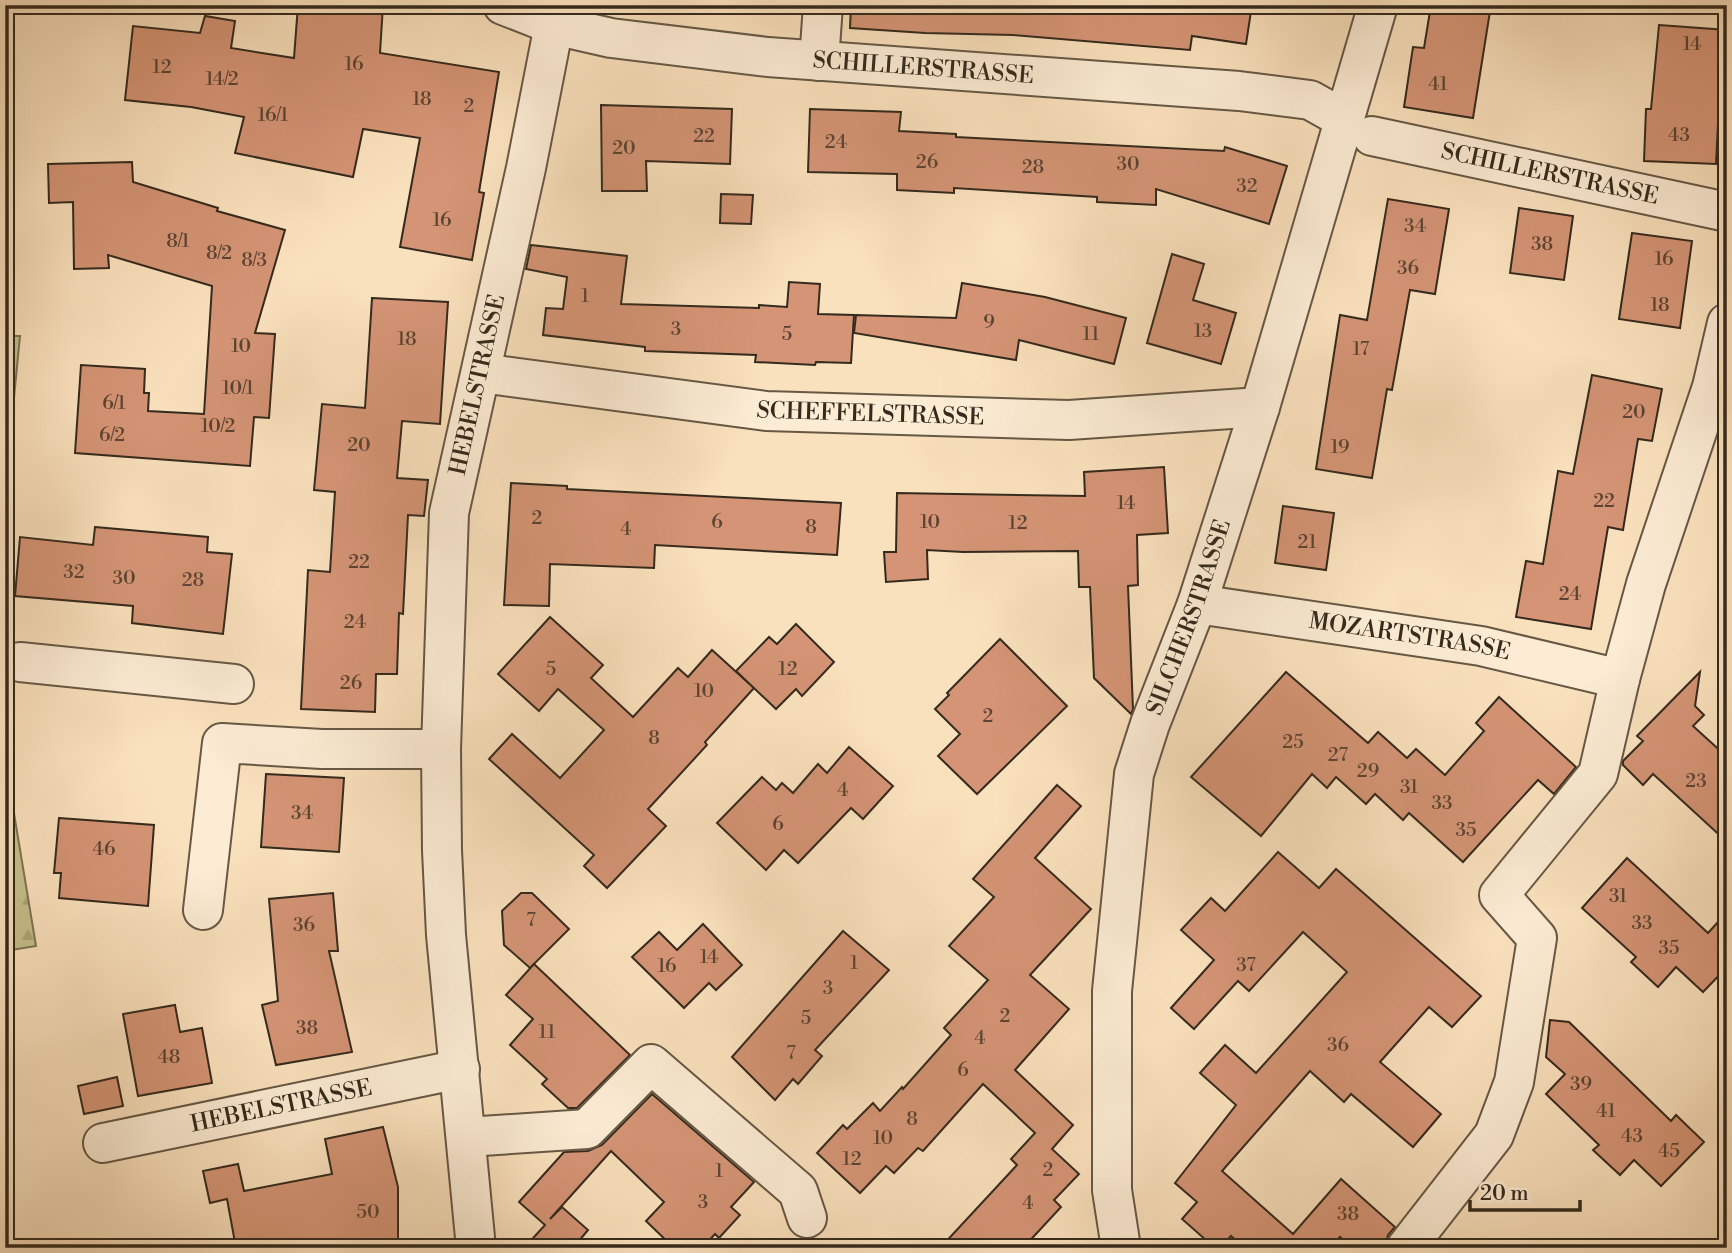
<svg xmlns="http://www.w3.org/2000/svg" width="1732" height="1253" font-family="'Libre Bodoni',serif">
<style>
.forest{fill:url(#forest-firs);stroke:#7d7554;stroke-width:2}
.green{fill:#c6c08c;stroke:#7d7554;stroke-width:2}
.building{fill:#d49475;stroke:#342a1d;stroke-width:2}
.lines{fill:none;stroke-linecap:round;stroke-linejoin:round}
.minor-casing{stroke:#665845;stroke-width:42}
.minor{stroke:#fcecd4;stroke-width:38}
.labels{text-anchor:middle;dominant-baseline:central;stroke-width:5;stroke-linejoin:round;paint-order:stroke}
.number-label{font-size:19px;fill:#5c4433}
.street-label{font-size:23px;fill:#342a1d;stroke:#fcecd4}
</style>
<defs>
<pattern id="forest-firs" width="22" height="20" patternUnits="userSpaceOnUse" patternTransform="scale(1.75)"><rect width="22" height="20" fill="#c6c08c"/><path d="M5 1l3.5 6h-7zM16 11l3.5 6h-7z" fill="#aba578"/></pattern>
</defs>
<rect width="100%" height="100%" fill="#fae1bd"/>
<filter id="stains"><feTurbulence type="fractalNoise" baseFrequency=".00286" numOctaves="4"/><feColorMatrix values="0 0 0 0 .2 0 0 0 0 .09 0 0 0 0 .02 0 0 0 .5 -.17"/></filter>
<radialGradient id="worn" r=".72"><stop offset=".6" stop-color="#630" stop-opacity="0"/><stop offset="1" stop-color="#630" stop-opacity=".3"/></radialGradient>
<polygon class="forest" points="5,759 36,946 5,951"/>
<polygon class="green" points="5,336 20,336 5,490"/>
<g class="building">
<polygon points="298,5 383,5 380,53 499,72 479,192 484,193 472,260 400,247 420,138 363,129 353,177 235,153 244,117 191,107 125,100 133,26 200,33 205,16 235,21 231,48 294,58"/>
<polygon points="851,5 1252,5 1246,44 1192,36 1190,50 1013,35 925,33 850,28"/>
<polygon points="1431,5 1491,5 1473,118 1404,107 1413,47 1424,48"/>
<polygon points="1659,25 1727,30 1724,84 1720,84 1716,164 1644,161 1646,109 1651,109"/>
<polygon points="601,105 732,109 730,164 646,161 647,191 602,191"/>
<polygon points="810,109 901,112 899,131 956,134 956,137 1224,151 1225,147 1287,166 1269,224 1156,189 1156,205 1097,202 1097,197 954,188 954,193 897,190 897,174 808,172"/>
<polygon points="132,162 133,182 218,208 217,211 285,230 255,333 275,334 269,418 254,417 250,466 75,453 81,365 145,369 144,393 149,393 148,411 204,414 212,286 108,255 109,268 74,269 73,202 49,203 48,164"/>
<polygon points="721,194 753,195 751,224 720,223"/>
<polygon points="1388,199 1449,209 1435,294 1410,290 1392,390 1387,389 1372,478 1316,469 1340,315 1367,320"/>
<polygon points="1519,208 1573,216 1564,280 1510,273"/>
<polygon points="1632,233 1692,241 1680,328 1619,319"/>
<polygon points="531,245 627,256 621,304 759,308 759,305 787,307 789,282 820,284 818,314 854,315 851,363 816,362 815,365 755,362 756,355 645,351 645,347 543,335 546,308 563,309 567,277 526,269"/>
<polygon points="1172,254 1204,264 1193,300 1236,313 1221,364 1147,343"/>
<polygon points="962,283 1045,297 1126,318 1114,364 1019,340 1016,360 854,333 856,315 956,318"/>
<polygon points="372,298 448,302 440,424 402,421 397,478 428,480 424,516 408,515 403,614 399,613 397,674 376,674 375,712 301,709 308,570 330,572 335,492 314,490 322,404 365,408"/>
<polygon points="1592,375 1662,389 1652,441 1638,439 1623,530 1608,527 1591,629 1516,617 1526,561 1543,564 1558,471 1573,474"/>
<polygon points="1164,467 1168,533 1137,535 1138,585 1128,586 1133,709 1131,714 1094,678 1090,587 1079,587 1078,551 963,552 927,550 928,579 886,582 884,552 896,552 897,493 1085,496 1084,472"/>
<polygon points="511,483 567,486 567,489 841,503 837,555 655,545 654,568 550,564 549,606 504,605"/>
<polygon points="1283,506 1334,513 1326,570 1275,563"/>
<polygon points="95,527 208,537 207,552 232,554 223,634 132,623 133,606 15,596 20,537 93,545"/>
<polygon points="550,617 603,665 591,678 633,717 678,668 688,677 712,650 754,688 705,742 707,745 648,809 666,826 607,888 584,866 594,855 489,759 512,734 560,778 604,730 558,689 539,711 498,674"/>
<polygon points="796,624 834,662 802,696 796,689 776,709 736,671 769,637 777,644"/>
<polygon points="1000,639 1067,706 977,794 938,756 960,734 935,709 949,695 947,693"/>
<polygon points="1286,672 1368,743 1378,732 1407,758 1416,749 1445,775 1484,731 1476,723 1499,697 1576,767 1554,794 1538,780 1463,862 1409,813 1403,820 1375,794 1366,804 1336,777 1327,788 1312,774 1261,836 1191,777"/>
<polygon points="1700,672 1695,706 1704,715 1693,726 1727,757 1727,842 1653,774 1643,785 1623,765 1623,761 1643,741 1637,736"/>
<polygon points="849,747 893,786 863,819 851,808 798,863 784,850 766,870 717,823 762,777 776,790 782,783 793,793 818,764 827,773"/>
<polygon points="266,774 344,778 339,852 261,847"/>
<polygon points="1057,785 1081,806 1035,858 1091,909 1030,975 1069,1009 1015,1070 1073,1125 1052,1149 1079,1174 1054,1200 1061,1207 1023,1248 940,1248 1017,1165 1011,1159 1035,1133 983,1084 923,1151 918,1148 894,1173 886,1166 860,1193 817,1153 843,1125 847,1129 873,1103 880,1111 902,1087 903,1089 951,1035 944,1028 988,980 949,946 994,897 973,879"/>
<polygon points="59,818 154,825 148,906 59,898 61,873 54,873"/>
<polygon points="1278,852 1319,888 1336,869 1481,996 1452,1027 1429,1007 1380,1062 1441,1114 1413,1147 1351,1094 1344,1102 1310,1071 1222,1171 1293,1234 1341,1179 1395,1227 1388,1235 1385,1248 1353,1248 1340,1237 1330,1248 1244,1248 1231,1236 1220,1248 1215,1248 1182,1219 1197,1202 1175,1183 1236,1105 1200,1073 1225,1045 1256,1073 1347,972 1303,932 1249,991 1238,981 1194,1029 1171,1008 1214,960 1181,930 1211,898 1225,911"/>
<polygon points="1627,858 1708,933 1727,912 1727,967 1703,992 1676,967 1658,987 1631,962 1636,957 1582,908"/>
<polygon points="333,893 338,951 329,951 352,1052 276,1065 262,1005 278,1001 269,899"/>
<polygon points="521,893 532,893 569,929 530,968 504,945 502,911"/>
<polygon points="703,924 742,965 716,990 709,983 684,1008 632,957 659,932 677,950"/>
<polygon points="843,931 889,970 815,1050 822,1056 798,1084 793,1079 775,1100 732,1057"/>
<polygon points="534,964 630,1055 577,1108 568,1108 542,1084 547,1079 510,1045 533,1019 506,995"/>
<polygon points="175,1005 180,1032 202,1028 212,1083 138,1096 123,1014"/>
<polygon points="1550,1020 1569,1022 1671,1121 1676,1115 1704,1142 1661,1186 1634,1160 1620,1175 1593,1150 1599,1145 1546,1094 1565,1074 1546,1057"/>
<polygon points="117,1077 123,1106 84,1114 78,1086"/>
<polygon points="652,1094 754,1182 731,1207 740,1215 719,1238 715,1234 702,1248 674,1248 646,1221 664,1202 611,1151 550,1219 562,1207 588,1230 573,1248 524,1248 545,1225 519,1202 564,1152 588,1151 602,1145"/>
<polygon points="383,1127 398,1187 398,1248 236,1248 227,1199 210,1203 203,1171 238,1164 244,1191 332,1174 325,1139"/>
</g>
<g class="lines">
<defs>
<g id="minor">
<path id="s1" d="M503 5 554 25 611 38 768 57 1239 91 1310 100 1344 119"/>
<polyline points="819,61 823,5"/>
<path id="s2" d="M1372 136 1727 212"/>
<path id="s3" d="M481 373 766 411 1069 420 1260 407"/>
<path id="s4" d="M1197 604 1481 646 1620 679"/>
<polyline points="20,662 234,684"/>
<polyline points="203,910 222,743 322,749 441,749"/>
<polyline points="467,1137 587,1129 651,1064 798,1191 807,1218"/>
<path id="s5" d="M103 1143 460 1069"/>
<path id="s6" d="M476 1248 446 935 442 850 441 749 449 513 526 168 554 25"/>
<path id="s7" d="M1121 1248 1112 1190V991L1134 774 1150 724 1197 604 1260 407 1378 5"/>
<polyline points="1406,1248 1494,1135 1514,1082 1537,938 1499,895 1598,774 1620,679 1646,584 1712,387 1727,323"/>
</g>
</defs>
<use href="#minor" class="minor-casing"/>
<use href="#minor" class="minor"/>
</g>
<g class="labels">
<g class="number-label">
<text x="1692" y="44">14</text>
<text x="354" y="64">16</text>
<text x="162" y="67">12</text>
<text x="222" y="79">14/2</text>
<text x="1438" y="84">41</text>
<text x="422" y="99">18</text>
<text x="469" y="106">2</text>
<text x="273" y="115">16/1</text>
<text x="1679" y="135">43</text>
<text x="704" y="136">22</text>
<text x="836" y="142">24</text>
<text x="624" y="148">20</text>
<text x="927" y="162">26</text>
<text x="1128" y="164">30</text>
<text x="1033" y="167">28</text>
<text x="1247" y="186">32</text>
<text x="442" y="220">16</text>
<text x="1415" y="226">34</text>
<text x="178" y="241">8/1</text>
<text x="1542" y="244">38</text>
<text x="219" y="253">8/2</text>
<text x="1664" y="259">16</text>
<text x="254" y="260">8/3</text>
<text x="1408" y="268">36</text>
<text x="585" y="296">1</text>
<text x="1660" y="305">18</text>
<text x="989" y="322">9</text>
<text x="676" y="329">3</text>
<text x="1203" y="331">13</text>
<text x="787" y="334">5</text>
<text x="1091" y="334">11</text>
<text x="407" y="339">18</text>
<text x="241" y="346">10</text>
<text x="1361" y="349">17</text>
<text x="238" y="388">10/1</text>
<text x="114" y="403">6/1</text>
<text x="1634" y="412">20</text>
<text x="218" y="426">10/2</text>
<text x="112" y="435">6/2</text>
<text x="359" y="445">20</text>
<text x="1340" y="447">19</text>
<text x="1604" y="501">22</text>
<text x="1126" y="503">14</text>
<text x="537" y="518">2</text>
<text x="717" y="522">6</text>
<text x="930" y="522">10</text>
<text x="1018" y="523">12</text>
<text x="811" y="527">8</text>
<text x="626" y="529">4</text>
<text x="1307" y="542">21</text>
<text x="359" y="562">22</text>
<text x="74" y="572">32</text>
<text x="124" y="578">30</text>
<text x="193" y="580">28</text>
<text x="1570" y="594">24</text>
<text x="355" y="622">24</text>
<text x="551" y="669">5</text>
<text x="788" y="669">12</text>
<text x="351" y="683">26</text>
<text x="704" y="691">10</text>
<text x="988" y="716">2</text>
<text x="654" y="738">8</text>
<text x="1293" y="742">25</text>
<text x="1338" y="755">27</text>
<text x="1368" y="771">29</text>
<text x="1696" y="781">23</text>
<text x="1409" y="787">31</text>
<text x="843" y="790">4</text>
<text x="1442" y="803">33</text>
<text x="302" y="813">34</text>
<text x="778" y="824">6</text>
<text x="1466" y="830">35</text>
<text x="104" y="849">46</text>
<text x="1618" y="896">31</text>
<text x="531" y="920">7</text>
<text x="1642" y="923">33</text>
<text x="304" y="925">36</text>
<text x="1669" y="948">35</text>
<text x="709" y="957">14</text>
<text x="854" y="963">1</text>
<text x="1246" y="965">37</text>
<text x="667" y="966">16</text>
<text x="828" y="988">3</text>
<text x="1005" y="1016">2</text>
<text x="806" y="1018">5</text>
<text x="307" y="1028">38</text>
<text x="547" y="1032">11</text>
<text x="980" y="1038">4</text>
<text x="1338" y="1045">36</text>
<text x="791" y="1053">7</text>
<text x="169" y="1057">48</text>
<text x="963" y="1070">6</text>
<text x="1581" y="1084">39</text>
<text x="1606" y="1111">41</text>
<text x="912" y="1119">8</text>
<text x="1632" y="1136">43</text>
<text x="883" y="1138">10</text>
<text x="1669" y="1151">45</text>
<text x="852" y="1159">12</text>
<text x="1048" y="1170">2</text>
<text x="719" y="1171">1</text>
<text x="703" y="1202">3</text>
<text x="1028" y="1203">4</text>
<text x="368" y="1212">50</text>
<text x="1348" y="1214">38</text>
</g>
<g class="street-label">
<text stroke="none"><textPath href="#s1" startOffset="427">SCHILLERSTRASSE</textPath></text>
<text stroke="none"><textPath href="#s2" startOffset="182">SCHILLERSTRASSE</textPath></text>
<text stroke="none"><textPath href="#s6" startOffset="868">HEBELSTRASSE</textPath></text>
<text stroke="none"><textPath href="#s3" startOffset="392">SCHEFFELSTRASSE</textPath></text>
<text stroke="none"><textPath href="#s7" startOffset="642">SILCHERSTRASSE</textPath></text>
<text stroke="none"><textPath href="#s4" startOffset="215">MOZARTSTRASSE</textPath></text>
<text stroke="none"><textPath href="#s5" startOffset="182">HEBELSTRASSE</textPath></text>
</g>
</g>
<rect width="1732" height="1253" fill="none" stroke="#fae1bd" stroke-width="28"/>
<rect x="7" y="7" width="1718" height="1239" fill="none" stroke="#342a1d" stroke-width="3.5"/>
<rect x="14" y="14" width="1704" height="1225" fill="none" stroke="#342a1d" stroke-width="2"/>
<path d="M1470 1200v10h110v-10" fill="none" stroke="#342a1d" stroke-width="3.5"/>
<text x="1480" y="1200" font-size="21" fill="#342a1d" stroke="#fcecd4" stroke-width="5" paint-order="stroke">20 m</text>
<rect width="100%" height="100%" filter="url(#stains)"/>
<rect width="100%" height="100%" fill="url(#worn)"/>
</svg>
